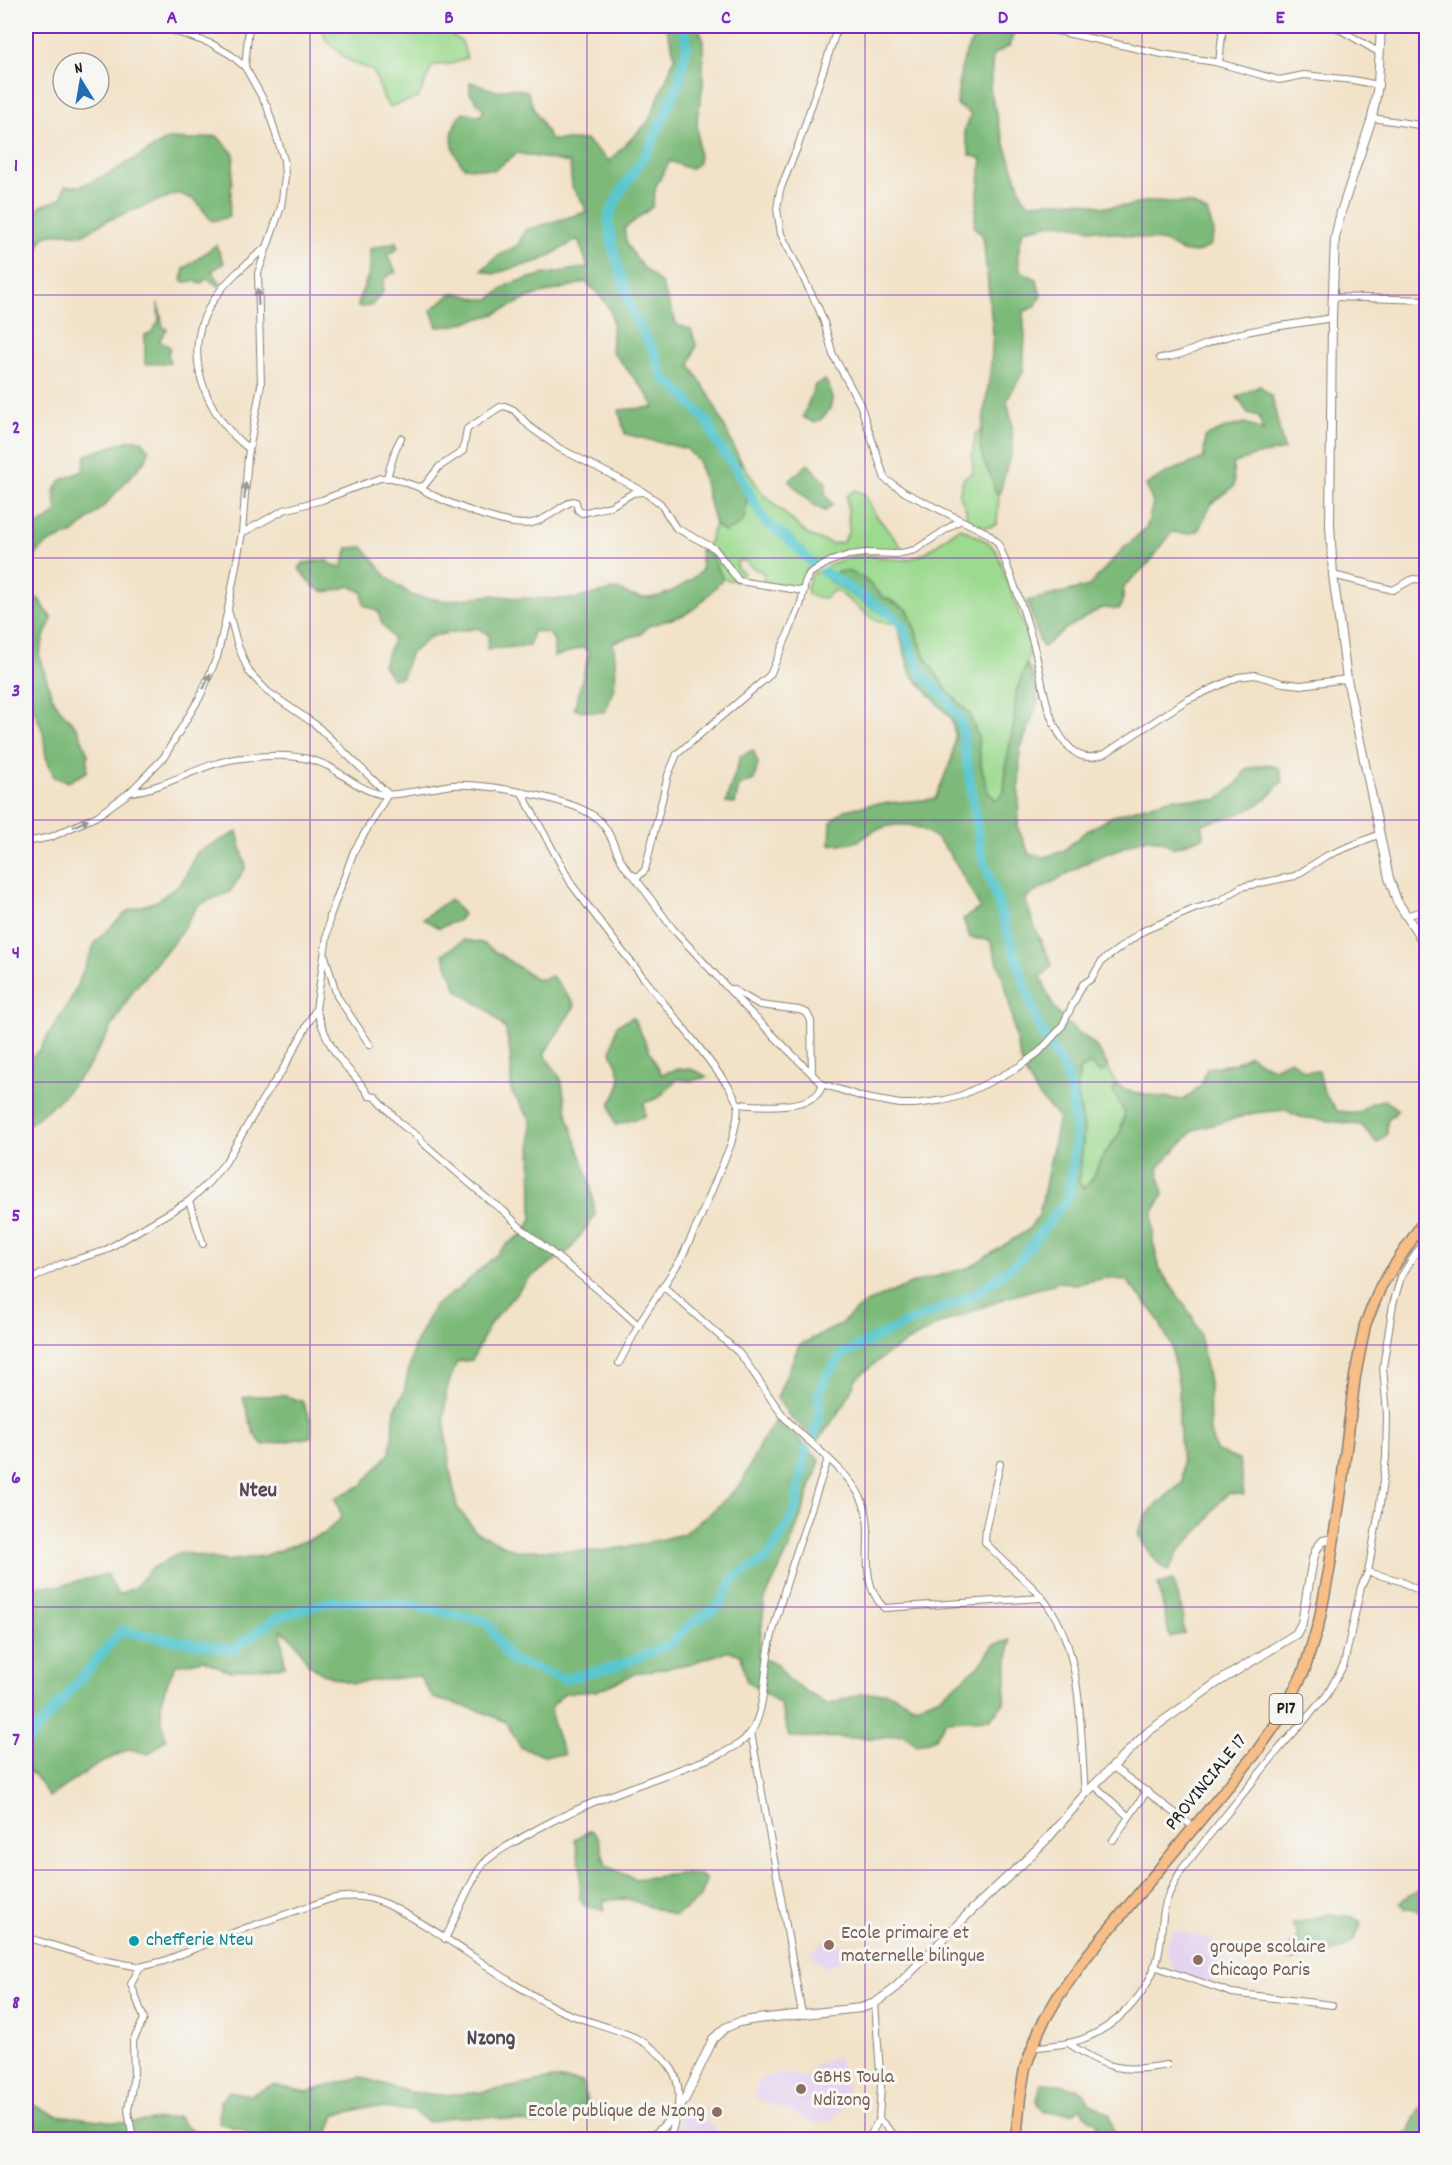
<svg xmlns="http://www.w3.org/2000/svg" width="1452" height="2165" font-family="Dekko,sans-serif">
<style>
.built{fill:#e4d3f1}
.green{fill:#9cda8f;stroke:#5c7b56;stroke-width:1.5}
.forest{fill:#7dba7a;stroke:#4c6b4b;stroke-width:1.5}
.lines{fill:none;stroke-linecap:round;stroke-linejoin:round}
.river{stroke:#5ac7cf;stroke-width:10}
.minor-casing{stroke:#877f72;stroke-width:8}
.tertiary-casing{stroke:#877f72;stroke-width:10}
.primary-casing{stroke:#877f72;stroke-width:13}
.minor{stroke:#fff;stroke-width:6}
.tertiary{stroke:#fff;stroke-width:8}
.primary{stroke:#f7be87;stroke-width:10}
.oneway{fill:#999}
.grid{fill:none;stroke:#7b2cbf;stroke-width:1.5;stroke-opacity:0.55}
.culture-dot{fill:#0f9aa8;stroke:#f6f6f2;stroke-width:2}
.education-dot{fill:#8d6e63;stroke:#f6f6f2;stroke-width:2}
.labels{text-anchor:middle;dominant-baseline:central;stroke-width:6;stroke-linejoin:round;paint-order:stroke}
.shield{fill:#f6f6f2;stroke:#5d5d5c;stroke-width:1.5}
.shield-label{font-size:18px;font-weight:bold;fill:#1c1c1c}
.street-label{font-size:20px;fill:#1c1c1c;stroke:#f6f6f2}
.education-label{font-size:20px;fill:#785e54;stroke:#f6f6f2;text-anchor:start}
.culture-label{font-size:20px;fill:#0d838f;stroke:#f6f6f2;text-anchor:start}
.quarter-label{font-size:22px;font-weight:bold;fill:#594858;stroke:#f6f6f2}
.neatline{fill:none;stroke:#7b2cbf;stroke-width:2}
.grid-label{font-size:20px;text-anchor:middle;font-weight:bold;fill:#7b2cbf}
</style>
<rect width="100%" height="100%" fill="#f6f6f2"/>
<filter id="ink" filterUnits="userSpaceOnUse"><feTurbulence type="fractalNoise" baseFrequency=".0167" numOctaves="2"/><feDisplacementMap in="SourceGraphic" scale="12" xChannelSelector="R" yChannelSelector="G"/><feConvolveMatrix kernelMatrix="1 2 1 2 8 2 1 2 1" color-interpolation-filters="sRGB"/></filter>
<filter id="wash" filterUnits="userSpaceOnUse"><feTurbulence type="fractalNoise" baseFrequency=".008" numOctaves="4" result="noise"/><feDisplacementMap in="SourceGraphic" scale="24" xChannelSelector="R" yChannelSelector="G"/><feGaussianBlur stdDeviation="1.35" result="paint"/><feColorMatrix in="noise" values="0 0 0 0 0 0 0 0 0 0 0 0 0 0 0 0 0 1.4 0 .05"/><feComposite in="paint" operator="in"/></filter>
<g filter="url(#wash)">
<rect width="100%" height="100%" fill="#f2e2c8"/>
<g class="built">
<polygon points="1173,1930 1210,1939 1228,1950 1224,1970 1208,1986 1176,1974 1165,1949"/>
<polygon points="832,1934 847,1956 827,1968 810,1953"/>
<polygon points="837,2057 846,2080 847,2097 842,2110 830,2121 817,2124 754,2097 759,2080 781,2073 807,2078 815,2065"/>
<polygon points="688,2109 722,2133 718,2139 672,2140 683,2114"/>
</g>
<g class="green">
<path d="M322 26H439L462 42 467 58 451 64 433 65 418 98 389 107C381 96 379 83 373 71L346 59 326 40Z"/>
<path d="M981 430C979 455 983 456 992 477 994 484 994 490 999 495L997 524 986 528 967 519 966 510 959 494 964 478 973 472 972 456 976 433Z"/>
<polygon points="739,458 762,493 808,535 832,544 843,542 849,531 847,496 855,490 864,494 875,514 904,550 880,552 867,549 835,555 806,570 802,582 795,588 763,581 764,573 752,567 745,561 737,561 737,568 744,573 737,581 723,579 707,548 715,525 725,532 747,502"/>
<path d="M961 528 988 542 997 552 1028 639 1029 657 1016 692 1014 722 1007 760 1004 792 997 800 988 793 981 765 978 737 969 713 948 692 925 657 908 610 882 596 862 577 829 581 896 622C872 629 855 600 834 590L825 598 816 597 808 594 807 587 811 575C829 565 847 554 868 555 881 556 896 562 909 559 930 555 942 537 961 528Z"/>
<polygon points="1090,1064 1100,1073 1108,1067 1116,1084 1113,1091 1125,1113 1120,1133 1101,1159 1093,1178 1084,1190 1079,1182 1084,1130 1078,1097 1079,1070"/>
</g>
<g class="forest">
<path d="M666 26H698L703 39V86L697 119 699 163 690 169 670 161 656 186 652 207 624 229 627 245 642 266 661 283 677 325 691 329 696 345 690 365 711 398 739 458 747 502 744 519 738 526 725 532 715 525 699 462 687 449 625 434 619 410 655 407 644 390 611 350C614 313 615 309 586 282L530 297 495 314 452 326 437 327 431 310 451 294H462L478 299H490L509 284 541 275 588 267 578 239 542 260 493 274 482 270 496 257 518 245 525 230 586 212 584 204 572 187 570 163 517 153 495 170 464 167C450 151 447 129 463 112L480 116 484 110 470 93V82L496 91 511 88 527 91 534 109 551 140H586L609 161 648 122 668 75 675 56Z"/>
<path d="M998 26H1011L1015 30 1009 46 993 55 990 89 999 126 1022 195 1028 203 1080 201 1103 207 1128 206 1144 202 1190 203 1207 212 1214 232 1210 246 1196 253 1181 251 1165 242 1057 223 1023 230 1018 254 1020 271 1036 279 1041 295 1035 307 1023 312 1025 337 1023 372 1007 400 1012 425V450L999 495 995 491 992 479 983 460 980 444 991 365 993 333 983 236 974 227 982 159 970 155 964 131 971 114 957 105C958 87 961 54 973 40 979 34 991 30 998 26Z"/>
<path d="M217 136 234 154 229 217 212 221 195 200 178 193 106 221 82 235 64 233 46 235C33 250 38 260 26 272V228L41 206 61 199 65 186H81L109 174 168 139 190 140Z"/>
<polygon points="396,242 398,249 387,255 396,272 384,278 383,292 371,306 358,307 359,299 370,271 370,249"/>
<polygon points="216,245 224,263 212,271 222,285 218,286 207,278 201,284 195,281 182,282 184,269"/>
<polygon points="158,303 163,327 167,329 159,341 170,347 168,355 170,363 145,364 145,335 152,332 159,321"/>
<path d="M825 380C837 397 833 414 814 423L803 417 815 385Z"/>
<polygon points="1260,386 1272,397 1284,450 1253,456 1233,464 1234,486 1212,503 1198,531 1188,534 1172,532 1149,563 1124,586 1123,599 1119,609 1101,608 1064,630 1043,647 1040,642 1027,601 1089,586 1122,550 1147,527 1153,503 1146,485 1166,473 1204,458 1205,437 1223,429 1245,423 1263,431 1259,416 1248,413 1237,397"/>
<polygon points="130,440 141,440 149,450 146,459 106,504 72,534 52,541 39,550 26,573 26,530 47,520 57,511 54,491 61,480 83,471 86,455"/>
<polygon points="808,464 826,483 825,495 833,504 825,511 813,505 789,481"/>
<path d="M363 547 388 578 413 596 447 601 492 595 517 598 574 599 617 589C626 594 636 598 645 598 665 598 689 583 702 570L700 549 707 548 723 579 698 606 684 615 648 626 641 634 613 642C617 670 618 686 604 712H592L574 709 589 654 584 647 554 657V640L548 633 533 631 529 646 487 649 489 635 478 628 432 636 410 654 402 677 392 679 383 665 393 640C387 626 381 629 379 612L364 605 362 592 350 586C319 596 319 594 299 569L303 563 325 560 335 566 342 567 348 548Z"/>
<path d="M846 571 862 577 882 596 908 610 925 657 948 692 969 713 978 737 981 765 988 792 996 800 1004 792 1007 760 1014 722 1016 692 1027 664 1034 679 1038 703 1020 750 1018 828 1029 854 1044 857 1063 851 1085 832 1111 817 1145 806 1173 798 1217 800 1237 784 1246 769 1267 764 1279 768 1283 781C1275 787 1272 794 1266 799 1251 812 1221 820 1202 824L1204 837 1173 848 1161 840 1143 839 1091 860 1025 898 1034 926 1052 965 1041 977C1048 995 1054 1014 1070 1026 1091 1042 1096 1042 1108 1067L1101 1073 1090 1064 1079 1070 1078 1097 1084 1130 1079 1182 1084 1189 1093 1178 1101 1159 1120 1133 1125 1113 1113 1091 1116 1084 1133 1093 1184 1100 1201 1085 1207 1068 1233 1064 1250 1055 1261 1063 1274 1068 1290 1060 1305 1071H1319L1324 1093 1337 1111 1358 1113 1372 1103 1384 1100 1398 1110 1387 1121V1134L1377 1143 1361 1125 1300 1117 1285 1110 1254 1113 1194 1130 1158 1168 1163 1194 1153 1213V1241L1160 1270 1192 1316 1200 1335 1209 1383 1210 1433 1216 1451 1239 1460 1244 1495 1228 1493 1212 1511 1205 1524 1177 1553 1169 1571C1153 1561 1146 1550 1138 1533 1147 1508 1164 1499 1183 1482L1179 1422V1388L1171 1345 1155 1314 1126 1280 1105 1278 1077 1284 1059 1282 1006 1298 937 1325 888 1353 856 1379 844 1405 818 1441 791 1418 777 1398 799 1345 838 1326 864 1304 913 1283 970 1267 1028 1230 1039 1216 1059 1117C1016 1079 1019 1049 1008 997 1004 978 996 959 990 940L970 938 963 919 980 908C957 867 938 808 878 829 871 831 865 838 858 841 850 844 839 844 830 845L831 822 844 810 874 804 935 799 952 758 955 734 951 718 911 674 896 622 829 581 836 572Z"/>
<polygon points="26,594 39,599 52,619 45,634 39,655 52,697 59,708 77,728 88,754 87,772 68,782 54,777 46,757 43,732 26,690"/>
<path d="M753 750 758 763 754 780 739 786 735 804 726 803C729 787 737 773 740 756Z"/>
<polygon points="237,832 246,867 230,892 198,905 177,938 134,989 87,1069 58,1101 26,1127 26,1064 40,1049 70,1001 96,941 128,911 157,901 182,882 197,852"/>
<polygon points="450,899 463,914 459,920 439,928 423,919"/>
<path d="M464 940 482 943 538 980 552 976 575 1005 544 1054 561 1079 568 1117 591 1186 595 1215 570 1250 528 1279 490 1324 472 1360 457 1362 447 1388 444 1417 450 1470 457 1507 476 1532 514 1550 601 1551 639 1545 683 1534 715 1509 742 1483 761 1442 778 1418 820 1461 790 1547 765 1599 758 1657 777 1664 789 1680 827 1705 861 1694 886 1692 916 1706 940 1696 957 1684 981 1664 994 1645 1010 1640 1004 1703 990 1719 945 1721 936 1738 917 1745 902 1734 877 1738 789 1737 780 1704 746 1680 741 1655 729 1651 688 1664 637 1673 596 1691 565 1693 551 1707 553 1725 564 1755H545L521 1748 506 1722 478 1710 433 1698 419 1676 353 1683 323 1674 308 1664 295 1641 281 1630 285 1666 229 1671 203 1660 176 1665C160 1696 157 1705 166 1739L149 1754 129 1749 95 1766 49 1797 35 1775 26 1771V1624L33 1623 37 1613 34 1586H58L107 1574 118 1595 135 1587 151 1569 181 1552 226 1561 263 1556 324 1534 342 1517 335 1498 362 1485 390 1453 395 1410 404 1392 414 1346 434 1306 460 1288 510 1242 525 1233 532 1218 531 1120 511 1091V1059L506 1030 490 1012 457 990 443 954Z"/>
<path d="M633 1017 661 1074C681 1068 688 1064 707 1077L692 1081 678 1079 658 1098 644 1103 645 1116 615 1125 610 1104C625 1082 622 1076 611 1052L617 1025Z"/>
<polygon points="249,1396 286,1396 302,1401 311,1421 311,1437 263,1445 254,1434 243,1398"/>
<polygon points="1173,1580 1182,1610 1184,1633 1170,1638 1158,1584"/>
<polygon points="591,1830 598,1837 606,1866 635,1879 679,1874 701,1875 706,1880 699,1899 675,1916 628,1899 604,1900 604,1910 585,1906 580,1899 581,1870 575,1839"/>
<polygon points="1426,1887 1426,1913 1405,1908 1401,1902 1409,1895"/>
<path d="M1329 1914 1353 1917 1361 1922C1355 1956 1319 1956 1291 1960L1287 1949 1294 1943 1298 1934 1292 1924Z"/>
<polygon points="360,2077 409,2092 441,2095 484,2092 553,2079 583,2082 588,2109 536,2124 492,2117 452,2117 428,2122 413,2111 368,2107 335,2115 326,2140 253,2139 245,2131 219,2123 220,2102 229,2091 250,2095 273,2085 307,2092"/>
<polygon points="1041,2083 1059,2084 1079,2089 1089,2102 1110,2114 1114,2135 1110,2139 1092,2139 1097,2123 1086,2116 1081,2107 1073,2113 1044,2112 1037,2101"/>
<polygon points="26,2102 56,2115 126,2123 178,2117 184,2125 209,2139 26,2139"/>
<polygon points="1426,2107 1426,2139 1400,2139 1409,2131 1420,2109"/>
</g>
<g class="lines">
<g class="river">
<polyline points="684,26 687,47 678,85 649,149 620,193 608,218 613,248 633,315 655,354 664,379 678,389 709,424 715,440 738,472 765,522 786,537 814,565"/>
<polyline points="813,1438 820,1413 818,1396 827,1375 842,1355 889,1331 976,1294 1020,1260 1068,1197 1076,1143 1072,1095 1065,1071 1038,1025 980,848 961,721 948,701 923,675 911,651 905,630 894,616 824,572"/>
<polyline points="26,1743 121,1631 232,1650 278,1617 332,1601 407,1604 487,1622 510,1660 564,1679 618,1666 671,1644 688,1626 719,1606 735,1577 766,1559 779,1541 796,1508 806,1449"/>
</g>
</g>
</g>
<g filter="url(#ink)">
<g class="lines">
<defs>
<g id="minor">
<path d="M838 26 799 143 780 190 777 209 781 234 818 307 824 322 833 355 860 404 885 479 906 493 987 533 998 543C1011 575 1024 609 1033 643 1043 677 1044 724 1072 750 1083 760 1094 758 1106 753L1187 700 1238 677 1255 675 1283 683 1301 685 1347 679"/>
<polyline points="1034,26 1162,54 1215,62 1279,80 1304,75 1353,80 1378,85"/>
<polyline points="1334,26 1380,53"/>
<polyline points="1219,63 1223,26"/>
<polyline points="245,67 249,26"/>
<polyline points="1372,118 1426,126"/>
<polyline points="1334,297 1426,300"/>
<path d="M1160 358C1183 357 1200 345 1222 338 1254 328 1298 324 1332 318"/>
<path d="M249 449C205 415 179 351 213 301 226 280 246 264 265 248"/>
<polyline points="387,477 396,448 401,438"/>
<path d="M418 487C439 500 508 529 532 523 547 520 559 507 573 501L576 502 578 510 582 513 611 506 633 493 643 492"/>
<polyline points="242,533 284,510 322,500 380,478 392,478 418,487 424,486 439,467 463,451 467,429 500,407 505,406 514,410 530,427 559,448 639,489 660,503 676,528 714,548 739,581 804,591"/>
<polyline points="1333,575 1393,590 1413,579 1426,580"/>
<path d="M130 792C169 788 204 761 243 758 272 755 302 753 328 766 344 775 362 791 380 794 396 797 434 787 453 785 484 783 568 798 594 816 615 830 614 861 634 876H639L645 870 668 775 677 754 770 675 795 618 801 603 805 582 810 573 831 561 849 555 866 553 896 554 915 550 959 521"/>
<polyline points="522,793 572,885 623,952 698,1046 729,1087 738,1104 737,1119 731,1144 699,1221 681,1259 643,1317 619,1363"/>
<polyline points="26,842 51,837 97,816 130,792 164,757 200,697 217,657 228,609 242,533 248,456 261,385 258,273 281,207 285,177 284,160 267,106 245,67 231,55 212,44 159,26"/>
<polyline points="634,876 673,929 747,1009 822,1084 866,1098 900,1104 915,1104 945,1100 960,1096 998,1078 1020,1066 1039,1052 1061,1028 1083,984 1091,979 1102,961 1143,931 1194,909 1220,901 1241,887 1295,876 1326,856 1380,834"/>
<polyline points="1405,916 1426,910"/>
<polyline points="325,956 337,996 370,1045"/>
<polyline points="732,989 760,1005 799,1010 807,1013 811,1021 812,1073"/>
<path d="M316 1009C322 1028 329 1046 342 1062 351 1073 362 1083 369 1096L376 1097 402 1125 420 1138 422 1142 491 1202 504 1211 520 1227 607 1297 639 1326"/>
<path d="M738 1104C757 1106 820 1111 822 1084"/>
<polyline points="189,1201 203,1244"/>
<polyline points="26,1282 61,1264 104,1251 189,1201 208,1183 225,1163 264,1097 282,1071 316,1009 330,916 354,851 388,794 316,725 268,692 249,672 238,646 228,610"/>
<path d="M664 1287 738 1352C756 1373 768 1398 786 1419 809 1444 846 1468 861 1498 879 1533 853 1575 884 1608L1042 1598"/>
<path d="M1000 1464 986 1527 985 1542C1005 1565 1032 1582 1049 1607 1084 1656 1080 1736 1085 1794"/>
<polyline points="1368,1572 1400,1581 1426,1594"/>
<polyline points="751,1732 802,2014"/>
<polyline points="1113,1767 1194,1827"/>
<polyline points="1094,1785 1129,1817"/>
<polyline points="1113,1840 1147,1791"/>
<path d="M26 1937 97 1959 140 1967 164 1961 243 1929 330 1899C348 1895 366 1895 384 1903 431 1925 473 1958 516 1985 532 1994 547 2005 564 2012 600 2028 643 2030 669 2065 686 2087 677 2117 669 2140"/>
<path d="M445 1939C455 1920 472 1876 485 1862 496 1851 510 1845 523 1837 584 1801 654 1780 721 1754 733 1748 746 1741 753 1729 766 1705 764 1667 771 1639 786 1578 808 1519 828 1459"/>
<polyline points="1154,1966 1232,1993 1332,2005"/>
<polyline points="875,2003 881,2086 879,2119 899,2140"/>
<path d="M1068 2043C1108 2069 1120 2073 1167 2065"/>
<path d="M1032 2048C1045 2046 1060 2045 1073 2042 1113 2032 1151 1993 1159 1952 1162 1937 1161 1921 1165 1906 1168 1893 1175 1881 1182 1869L1280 1748 1327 1695 1344 1664 1361 1587 1368 1572 1379 1511 1386 1458 1387 1415 1383 1367 1393 1304 1401 1277 1415 1254 1426 1241"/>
<polyline points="133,2140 128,2110 134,2075 133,2041 144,2019 131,1984 140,1967"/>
<polyline points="868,2140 879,2119"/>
</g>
<g id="tertiary">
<polyline points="1381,26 1378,85 1372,118 1341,212 1335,238 1332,318 1330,525 1333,575 1347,679 1389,878 1397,901 1426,946"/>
<polyline points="650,2140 675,2115 685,2099 713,2039 725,2028 739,2022 757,2019 861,2008 875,2003 893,1990 972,1910 1027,1859 1049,1837 1085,1794 1149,1731 1218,1682 1296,1634 1302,1623 1313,1559 1317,1548 1323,1541 1333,1539"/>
</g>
<polyline id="primary" points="1016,2140 1020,2097 1025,2068 1040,2028 1059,1995 1087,1956 1255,1754 1281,1717 1304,1671 1319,1622 1329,1571 1341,1490 1355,1376 1365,1325 1381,1286 1426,1218"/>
</defs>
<use href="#minor" class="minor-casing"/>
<use href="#tertiary" class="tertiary-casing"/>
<use href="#primary" class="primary-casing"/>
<use href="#minor" class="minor"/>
<use href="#tertiary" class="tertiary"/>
<use href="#primary" class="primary"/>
</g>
<defs><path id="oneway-solid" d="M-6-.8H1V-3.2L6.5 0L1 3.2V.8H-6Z" transform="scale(1.5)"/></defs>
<g class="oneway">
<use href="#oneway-solid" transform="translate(258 297) rotate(-93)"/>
<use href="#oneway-solid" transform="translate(245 491) rotate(-86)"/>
<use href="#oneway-solid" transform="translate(207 681) rotate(-65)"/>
<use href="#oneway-solid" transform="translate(81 823) rotate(-25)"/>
</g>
</g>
<path class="grid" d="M310 26V2140M587 26V2140M865 26V2140M1142 26V2140M26 295H1426M26 558H1426M26 820H1426M26 1082H1426M26 1345H1426M26 1607H1426M26 1870H1426"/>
<circle class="culture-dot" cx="134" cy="1941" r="6"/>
<g class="education-dot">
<circle cx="829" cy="1945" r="6"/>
<circle cx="1198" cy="1960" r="6"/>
<circle cx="801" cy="2089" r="6"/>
<circle cx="717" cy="2112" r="6"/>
</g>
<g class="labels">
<rect class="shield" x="1269.5" y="1694" width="33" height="30" rx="4.5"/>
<g class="shield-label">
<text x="1286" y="1709">P17</text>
</g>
<g class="street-label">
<text transform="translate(1207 1783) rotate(-51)">PROVINCIALE 17</text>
</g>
<g class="education-label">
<text x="841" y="1934">Ecole primaire et<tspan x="841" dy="23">maternelle bilingue</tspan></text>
<text x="1210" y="1948">groupe scolaire<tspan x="1210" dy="23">Chicago Paris</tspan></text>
<text x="813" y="2078">GBHS Toula<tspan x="813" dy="23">Ndizong</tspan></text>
<text x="705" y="2112" text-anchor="end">Ecole publique de Nzong</text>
</g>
<g class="culture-label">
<text x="146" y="1941">chefferie Nteu</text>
</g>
<g class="quarter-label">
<text x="258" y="1491">Nteu</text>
<text x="491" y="2039">Nzong</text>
</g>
</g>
<rect width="1452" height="2165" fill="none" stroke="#f6f6f2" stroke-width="66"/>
<g transform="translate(81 81) rotate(349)"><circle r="28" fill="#f6f6f2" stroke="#9f9f9c" stroke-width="1.5"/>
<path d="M0-4.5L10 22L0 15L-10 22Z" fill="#1f6fb2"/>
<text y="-9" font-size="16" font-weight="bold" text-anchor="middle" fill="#1c1c1c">N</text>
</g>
<rect x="33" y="33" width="1386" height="2099" class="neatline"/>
<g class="grid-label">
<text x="172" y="23">A</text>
<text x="449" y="23">B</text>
<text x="726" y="23">C</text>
<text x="1003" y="23">D</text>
<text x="1280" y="23">E</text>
<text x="16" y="171">1</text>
<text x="16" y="433">2</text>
<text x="16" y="696">3</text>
<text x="16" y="958">4</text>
<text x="16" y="1221">5</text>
<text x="16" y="1483">6</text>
<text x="16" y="1745">7</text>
<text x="16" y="2008">8</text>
</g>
</svg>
